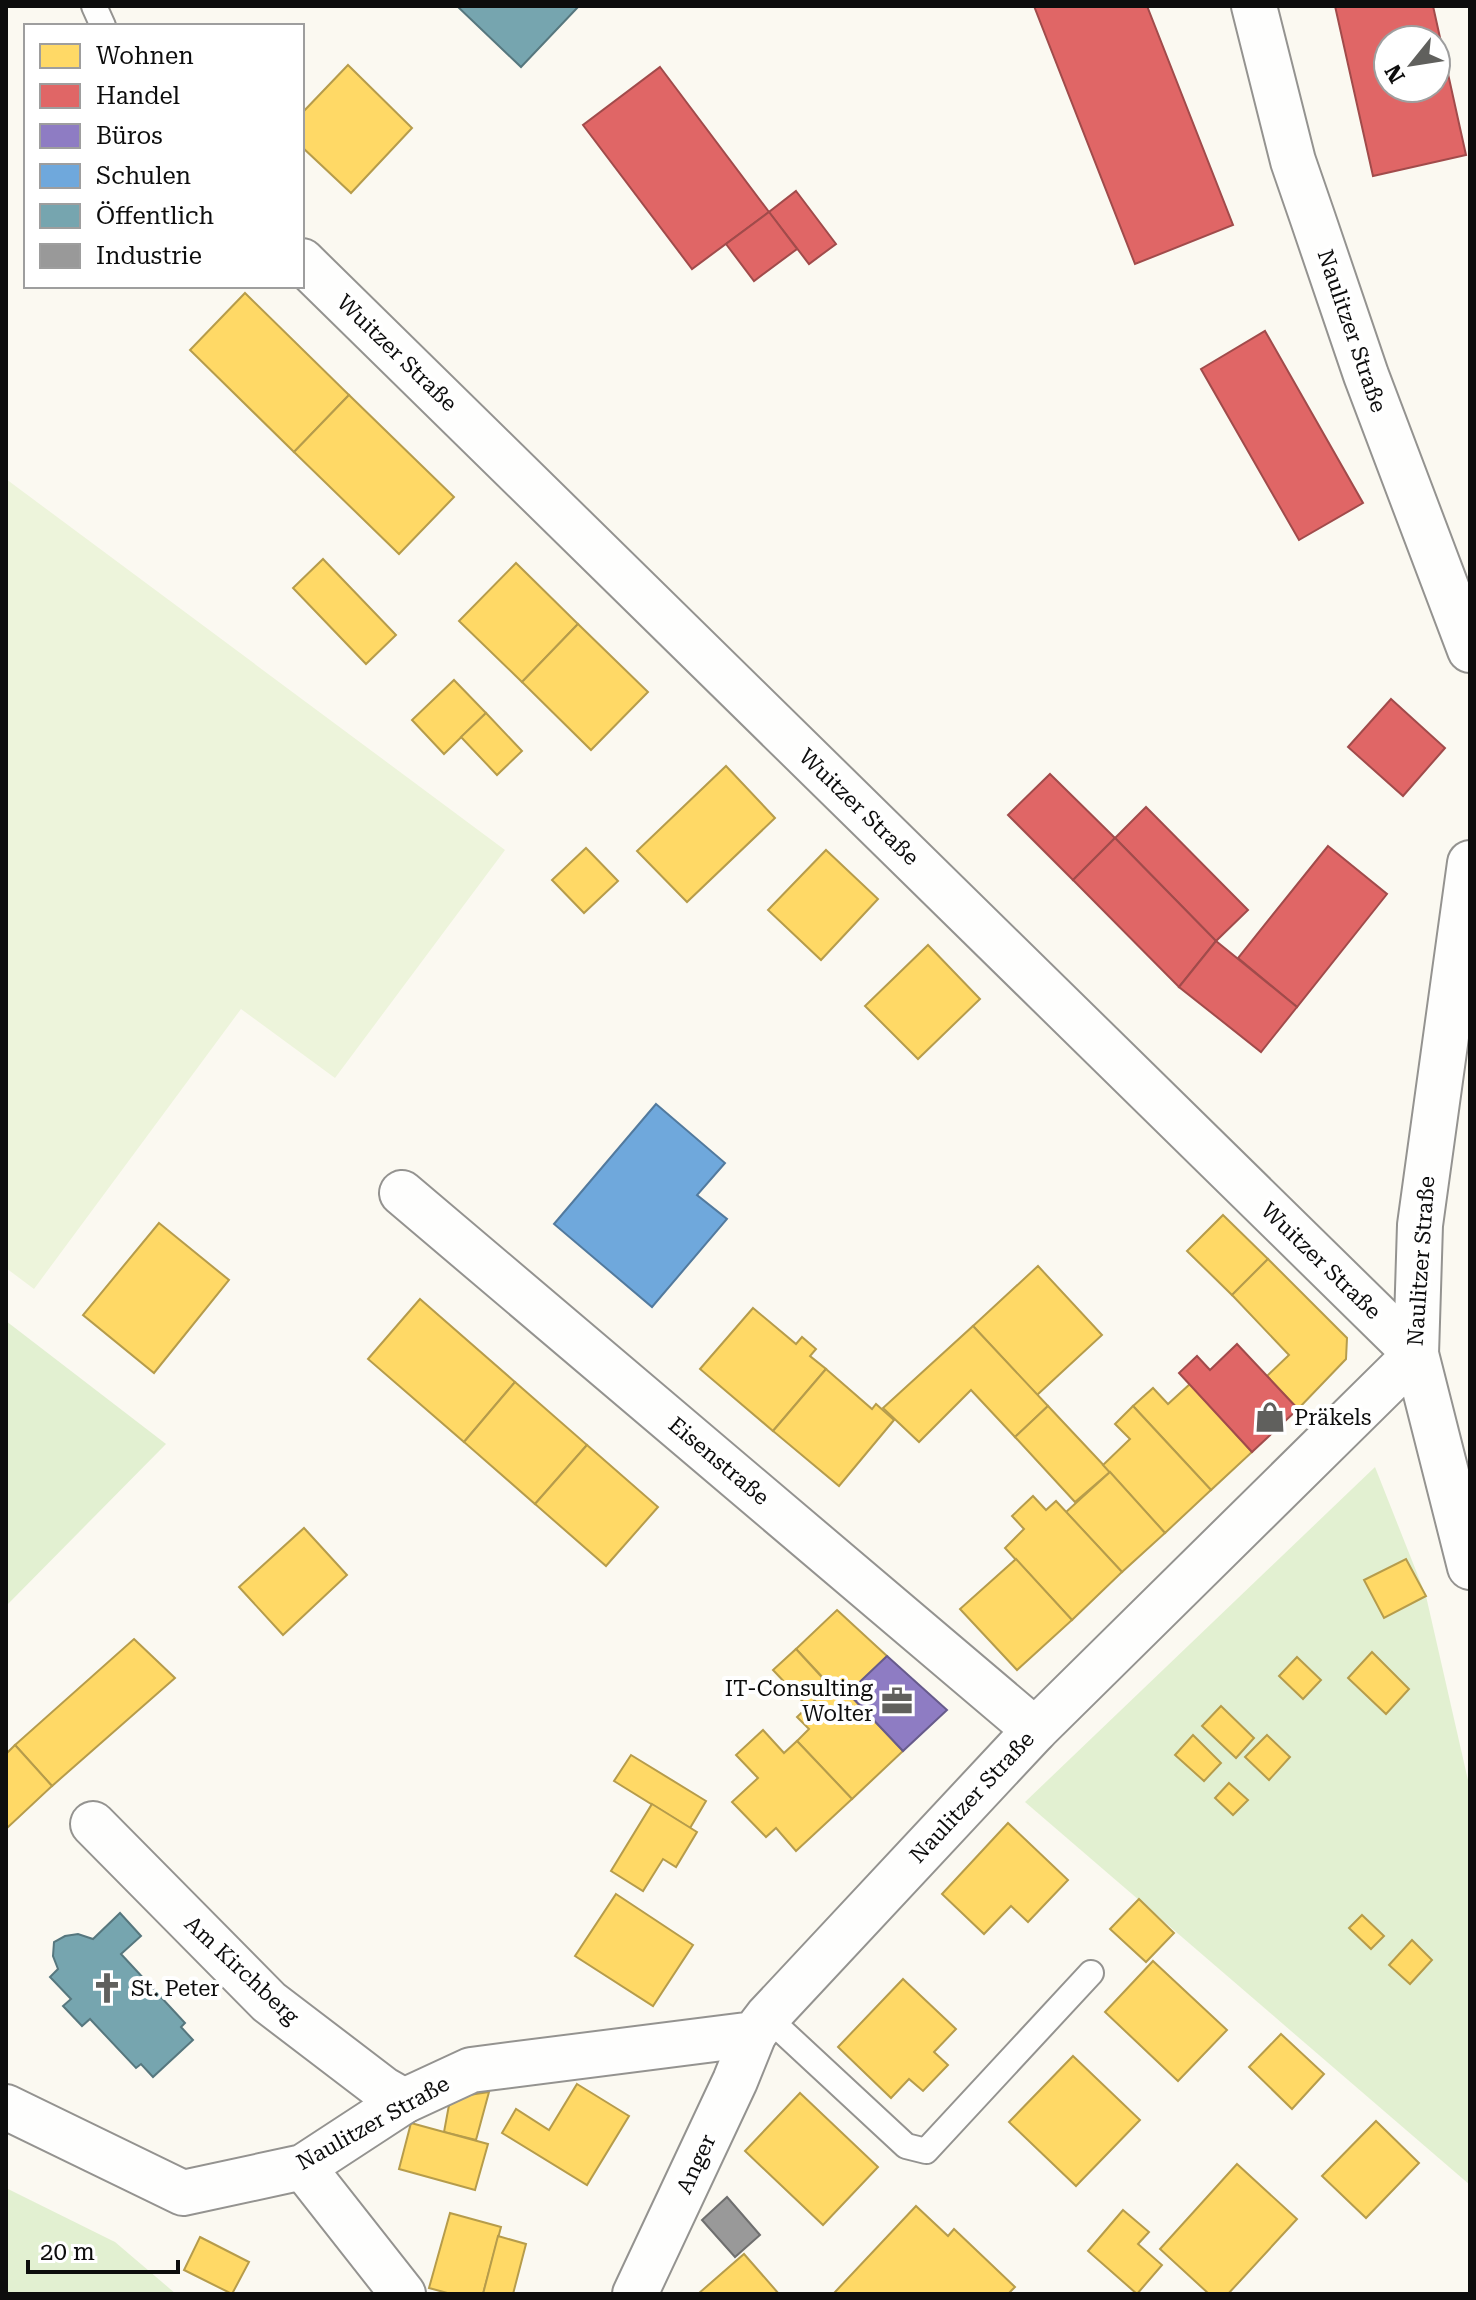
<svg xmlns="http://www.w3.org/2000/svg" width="1476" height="2300" font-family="'Roboto Serif',serif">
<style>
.green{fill:#e2f0d1}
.pitch{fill:#edf4db}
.homes{fill:#ffd966;stroke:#b69c4b;stroke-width:2}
.shops{fill:#e06666;stroke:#a14b4b;stroke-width:2;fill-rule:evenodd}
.offices{fill:#8e7cc3;stroke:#675b8c;stroke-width:2}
.schools{fill:#6fa8dc;stroke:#527a9e;stroke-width:2}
.public{fill:#76a5af;stroke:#56777e;stroke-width:2}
.industry{fill:#999;stroke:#6f6f6f;stroke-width:2}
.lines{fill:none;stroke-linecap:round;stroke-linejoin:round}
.service-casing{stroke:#949390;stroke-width:28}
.minor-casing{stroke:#949390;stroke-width:48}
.service{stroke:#fefefd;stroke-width:24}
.minor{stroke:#fefefd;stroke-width:44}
.labels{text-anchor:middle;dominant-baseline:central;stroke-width:8;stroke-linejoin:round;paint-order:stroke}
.street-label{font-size:22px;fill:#0d0d0d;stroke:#fff}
.poi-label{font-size:22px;fill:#0d0d0d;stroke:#fff;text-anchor:start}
</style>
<rect width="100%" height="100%" fill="#fbf9f1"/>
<g class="green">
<polygon points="6,1321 166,1444 6,1606"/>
<polygon points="1375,1467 1426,1596 1470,1789 1470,2185 1025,1802"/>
<polygon points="6,2188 115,2242 176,2294 6,2294"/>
</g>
<polygon class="pitch" points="6,479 505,850 335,1078 241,1009 34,1289 6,1268"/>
<g class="homes">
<polygon points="348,65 412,128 351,193 302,147 302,113"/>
<polygon points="245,293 349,395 294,452 190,350"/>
<polygon points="349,395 454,497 399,554 294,452"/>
<polygon points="323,559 396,635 366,664 293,588"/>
<polygon points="516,563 578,624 522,682 459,621"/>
<polygon points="578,624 648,692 591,750 522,682"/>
<polygon points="454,680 486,713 444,754 412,720"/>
<polygon points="486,713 522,751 497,775 461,737"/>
<polygon points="726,766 775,818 687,902 637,851"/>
<polygon points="586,848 618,881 584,913 552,880"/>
<polygon points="826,850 878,899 821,960 768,910"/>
<polygon points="928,945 980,999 918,1059 865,1006"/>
<polygon points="1223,1215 1268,1259 1232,1295 1187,1251"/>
<polygon points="159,1223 229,1280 154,1373 83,1315"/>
<polygon points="1268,1259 1347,1338 1346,1359 1298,1409 1267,1376 1289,1355 1232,1295"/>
<polygon points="1038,1266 1102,1335 1037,1395 973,1326"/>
<polygon points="420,1299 515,1382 464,1442 368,1359"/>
<polygon points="753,1308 796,1344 802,1337 816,1349 810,1356 826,1369 773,1431 700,1369"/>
<polygon points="973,1326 1048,1406 1015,1437 971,1390 919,1442 883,1408"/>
<polygon points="826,1369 872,1409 876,1404 894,1420 839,1486 773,1431"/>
<polygon points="515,1382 587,1445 535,1504 464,1442"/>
<polygon points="1190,1384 1252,1452 1211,1490 1133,1406 1153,1388 1168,1404"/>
<polygon points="1048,1406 1110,1472 1075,1502 1015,1437"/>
<polygon points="1133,1406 1211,1490 1165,1533 1103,1465 1130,1439 1115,1424"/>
<polygon points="587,1445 658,1507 606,1566 535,1504"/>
<polygon points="1110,1472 1165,1533 1122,1572 1066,1512"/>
<polygon points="1033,1496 1046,1510 1056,1501 1122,1572 1072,1620 1005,1548 1024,1529 1012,1516"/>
<polygon points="304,1528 347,1575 283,1635 239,1587"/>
<polygon points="1016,1559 1072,1620 1017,1670 960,1609"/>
<polygon points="1406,1559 1426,1596 1384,1618 1364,1580"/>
<polygon points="837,1610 887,1656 843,1699 796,1649"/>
<polygon points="134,1639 175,1678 52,1786 15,1745"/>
<polygon points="796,1649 830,1686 808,1707 773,1670"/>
<polygon points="1372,1652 1409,1689 1386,1714 1348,1678"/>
<polygon points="1297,1657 1321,1680 1303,1699 1279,1676"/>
<polygon points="830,1686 843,1699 848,1693 903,1751 852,1799 797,1741 809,1729 797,1717"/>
<polygon points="1221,1706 1254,1738 1236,1758 1202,1726"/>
<polygon points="763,1730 784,1753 797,1741 852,1799 796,1851 776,1828 766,1837 732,1802 758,1778 736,1755"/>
<polygon points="1193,1735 1221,1763 1204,1781 1175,1755"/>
<polygon points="1267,1735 1290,1757 1269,1780 1245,1757"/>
<polygon points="15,1745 52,1786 6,1829 6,1754"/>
<polygon points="631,1755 706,1801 690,1828 614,1781"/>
<polygon points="1229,1783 1248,1800 1233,1815 1215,1798"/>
<polygon points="652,1804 697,1832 676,1867 663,1859 643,1891 611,1871"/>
<polygon points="1008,1823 1068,1880 1028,1922 1011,1906 984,1934 942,1894"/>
<polygon points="616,1894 693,1945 653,2006 575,1956"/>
<polygon points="1139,1899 1174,1933 1146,1962 1110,1929"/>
<polygon points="1362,1915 1384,1936 1371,1949 1349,1928"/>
<polygon points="1412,1940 1432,1960 1410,1984 1389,1965"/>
<polygon points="1153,1961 1227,2030 1178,2081 1105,2012"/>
<polygon points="903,1979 956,2029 934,2052 948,2065 923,2091 909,2079 891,2098 838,2047"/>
<polygon points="1281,2034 1324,2074 1292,2109 1249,2067"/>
<polygon points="1073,2056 1140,2120 1076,2186 1009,2122"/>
<polygon points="577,2084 629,2116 587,2185 502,2133 516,2109 549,2130"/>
<polygon points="489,2092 476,2140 444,2132 449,2105 469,2095"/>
<polygon points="800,2093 878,2167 823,2225 745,2151"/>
<polygon points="1376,2121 1419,2163 1366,2218 1322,2176"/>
<polygon points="411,2123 488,2144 475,2190 399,2169"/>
<polygon points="1237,2164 1297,2219 1228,2294 1209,2294 1160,2249"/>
<polygon points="916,2206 948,2236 954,2229 1015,2287 1008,2294 838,2294 835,2292"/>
<polygon points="1123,2210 1149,2232 1138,2244 1162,2265 1137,2294 1088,2251"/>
<polygon points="450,2213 501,2227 483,2294 451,2294 429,2288"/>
<polygon points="498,2236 526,2244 513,2294 483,2294"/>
<polygon points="200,2237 249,2262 232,2294 184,2270"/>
<polygon points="744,2254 779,2294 698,2294"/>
</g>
<g class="shops">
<polygon points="1034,6 1147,6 1233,225 1135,264"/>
<path d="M1335 6H1433L1466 155 1373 176ZM1388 40H1436V88H1388Z"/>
<polygon points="660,67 769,212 692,269 583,125"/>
<polygon points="796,191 836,244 809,264 769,212"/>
<polygon points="769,212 797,249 754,281 726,244"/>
<polygon points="1265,331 1363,503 1299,540 1201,369"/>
<polygon points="1391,699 1445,748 1403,796 1348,747"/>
<polygon points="1050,774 1115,838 1073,880 1008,815"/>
<polygon points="1146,807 1248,910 1216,941 1115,838"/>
<polygon points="1115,838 1216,941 1179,987 1073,880"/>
<polygon points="1328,846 1387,894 1297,1007 1238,958"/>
<polygon points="1216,941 1297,1007 1261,1052 1179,987"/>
<polygon points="1237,1344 1298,1409 1252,1452 1179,1373 1197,1356 1210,1370"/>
</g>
<polygon class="offices" points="887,1656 947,1710 903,1751 848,1693"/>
<polygon class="schools" points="656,1104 725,1163 697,1195 727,1219 652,1307 554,1224"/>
<g class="public">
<polygon points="457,6 579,6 521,67"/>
<polygon points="120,1913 141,1936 121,1954 185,2023 181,2027 193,2040 153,2077 141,2064 136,2068 90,2019 82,2026 63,2006 71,1999 50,1977 58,1969 53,1956 54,1942 65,1936 78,1934 93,1939"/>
</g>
<polygon class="industry" points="727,2197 760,2235 735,2257 702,2220"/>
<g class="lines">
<defs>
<g id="service">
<polyline points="94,6 103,26"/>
<polyline points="767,2017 906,2146 926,2151 1091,1973"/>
</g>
<g id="minor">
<polyline points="1254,6 1293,161 1313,219 1366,375 1470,650"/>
<polyline points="302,261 1416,1354"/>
<polyline points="1470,863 1420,1225 1416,1354 1470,1567"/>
<polyline points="402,1193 1035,1730"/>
<polyline points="93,1824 269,2002 383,2089 404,2101"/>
<polyline points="6,2107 183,2193 303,2167 404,2101 471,2070 754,2034 767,2017 1035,1730 1416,1354"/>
<polyline points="303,2167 403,2294"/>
<polyline points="635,2294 735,2081 754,2034"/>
</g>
</defs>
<use href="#service" class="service-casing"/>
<use href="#minor" class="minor-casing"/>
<use href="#service" class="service"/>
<use href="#minor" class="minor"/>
</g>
<defs>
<symbol id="shop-bare" viewBox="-9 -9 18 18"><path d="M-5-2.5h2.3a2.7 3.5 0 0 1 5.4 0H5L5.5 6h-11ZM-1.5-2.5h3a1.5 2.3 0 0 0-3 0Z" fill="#60605d" stroke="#fff" stroke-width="2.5" paint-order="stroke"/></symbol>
<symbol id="office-bare" viewBox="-9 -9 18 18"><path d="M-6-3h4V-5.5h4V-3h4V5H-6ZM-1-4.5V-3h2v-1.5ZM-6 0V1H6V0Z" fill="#60605d" stroke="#fff" stroke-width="2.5" paint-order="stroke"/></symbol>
<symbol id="church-bare" viewBox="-9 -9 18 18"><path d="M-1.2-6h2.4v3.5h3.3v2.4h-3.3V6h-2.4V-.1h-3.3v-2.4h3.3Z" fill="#60605d" stroke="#fff" stroke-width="2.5" paint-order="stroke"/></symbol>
</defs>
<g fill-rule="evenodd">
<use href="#shop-bare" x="1248" y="1395" width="44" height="44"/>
<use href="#office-bare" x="875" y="1679" width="44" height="44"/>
<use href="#church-bare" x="85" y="1966" width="44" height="44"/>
</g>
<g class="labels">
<g class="street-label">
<text transform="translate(1352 331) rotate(71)">Naulitzer Straße</text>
<text transform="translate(397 353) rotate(44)">Wuitzer Straße</text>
<text transform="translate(859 807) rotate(44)">Wuitzer Straße</text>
<text transform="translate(1321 1261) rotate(44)">Wuitzer Straße</text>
<text transform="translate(1421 1261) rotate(-86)">Naulitzer Straße</text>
<text transform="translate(719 1461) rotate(40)">Eisenstraße</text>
<text transform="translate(972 1797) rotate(-47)">Naulitzer Straße</text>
<text transform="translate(242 1970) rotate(43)">Am Kirchberg</text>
<text transform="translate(373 2123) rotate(-29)">Naulitzer Straße</text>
<text transform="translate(696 2164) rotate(-65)">Anger</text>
</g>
<g class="poi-label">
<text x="1294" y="1417">Präkels</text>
<text x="873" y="1688" text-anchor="end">IT-Consulting<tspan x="873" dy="25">Wolter</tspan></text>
<text x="131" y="1988">St. Peter</text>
</g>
</g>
<rect width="1476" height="2300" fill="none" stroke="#0d0d0d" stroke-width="16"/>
<rect x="24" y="24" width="280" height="264" fill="#ffffff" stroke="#9e9e9e" stroke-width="2"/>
<rect x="40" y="44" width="40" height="24" fill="#ffd966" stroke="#9e9e9e" stroke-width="2"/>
<text x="96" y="64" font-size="24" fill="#0d0d0d">Wohnen</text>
<rect x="40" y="84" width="40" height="24" fill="#e06666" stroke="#9e9e9e" stroke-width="2"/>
<text x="96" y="104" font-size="24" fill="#0d0d0d">Handel</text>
<rect x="40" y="124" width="40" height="24" fill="#8e7cc3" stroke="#9e9e9e" stroke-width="2"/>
<text x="96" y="144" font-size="24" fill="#0d0d0d">Büros</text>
<rect x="40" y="164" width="40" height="24" fill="#6fa8dc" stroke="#9e9e9e" stroke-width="2"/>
<text x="96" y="184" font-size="24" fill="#0d0d0d">Schulen</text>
<rect x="40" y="204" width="40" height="24" fill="#76a5af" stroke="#9e9e9e" stroke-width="2"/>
<text x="96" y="224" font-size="24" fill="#0d0d0d">Öffentlich</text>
<rect x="40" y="244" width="40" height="24" fill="#999999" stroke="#9e9e9e" stroke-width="2"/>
<text x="96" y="264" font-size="24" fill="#0d0d0d">Industrie</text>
<g transform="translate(1412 64) rotate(240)"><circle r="38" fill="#ffffff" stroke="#9e9e9e" stroke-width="2"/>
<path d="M0-6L14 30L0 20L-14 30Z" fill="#60605d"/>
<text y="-12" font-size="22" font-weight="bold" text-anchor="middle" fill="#0d0d0d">N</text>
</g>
<path d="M28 2260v12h150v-12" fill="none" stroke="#0d0d0d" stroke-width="4"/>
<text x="40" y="2260" font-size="24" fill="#0d0d0d" stroke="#ffffff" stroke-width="6" paint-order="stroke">20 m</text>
</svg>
